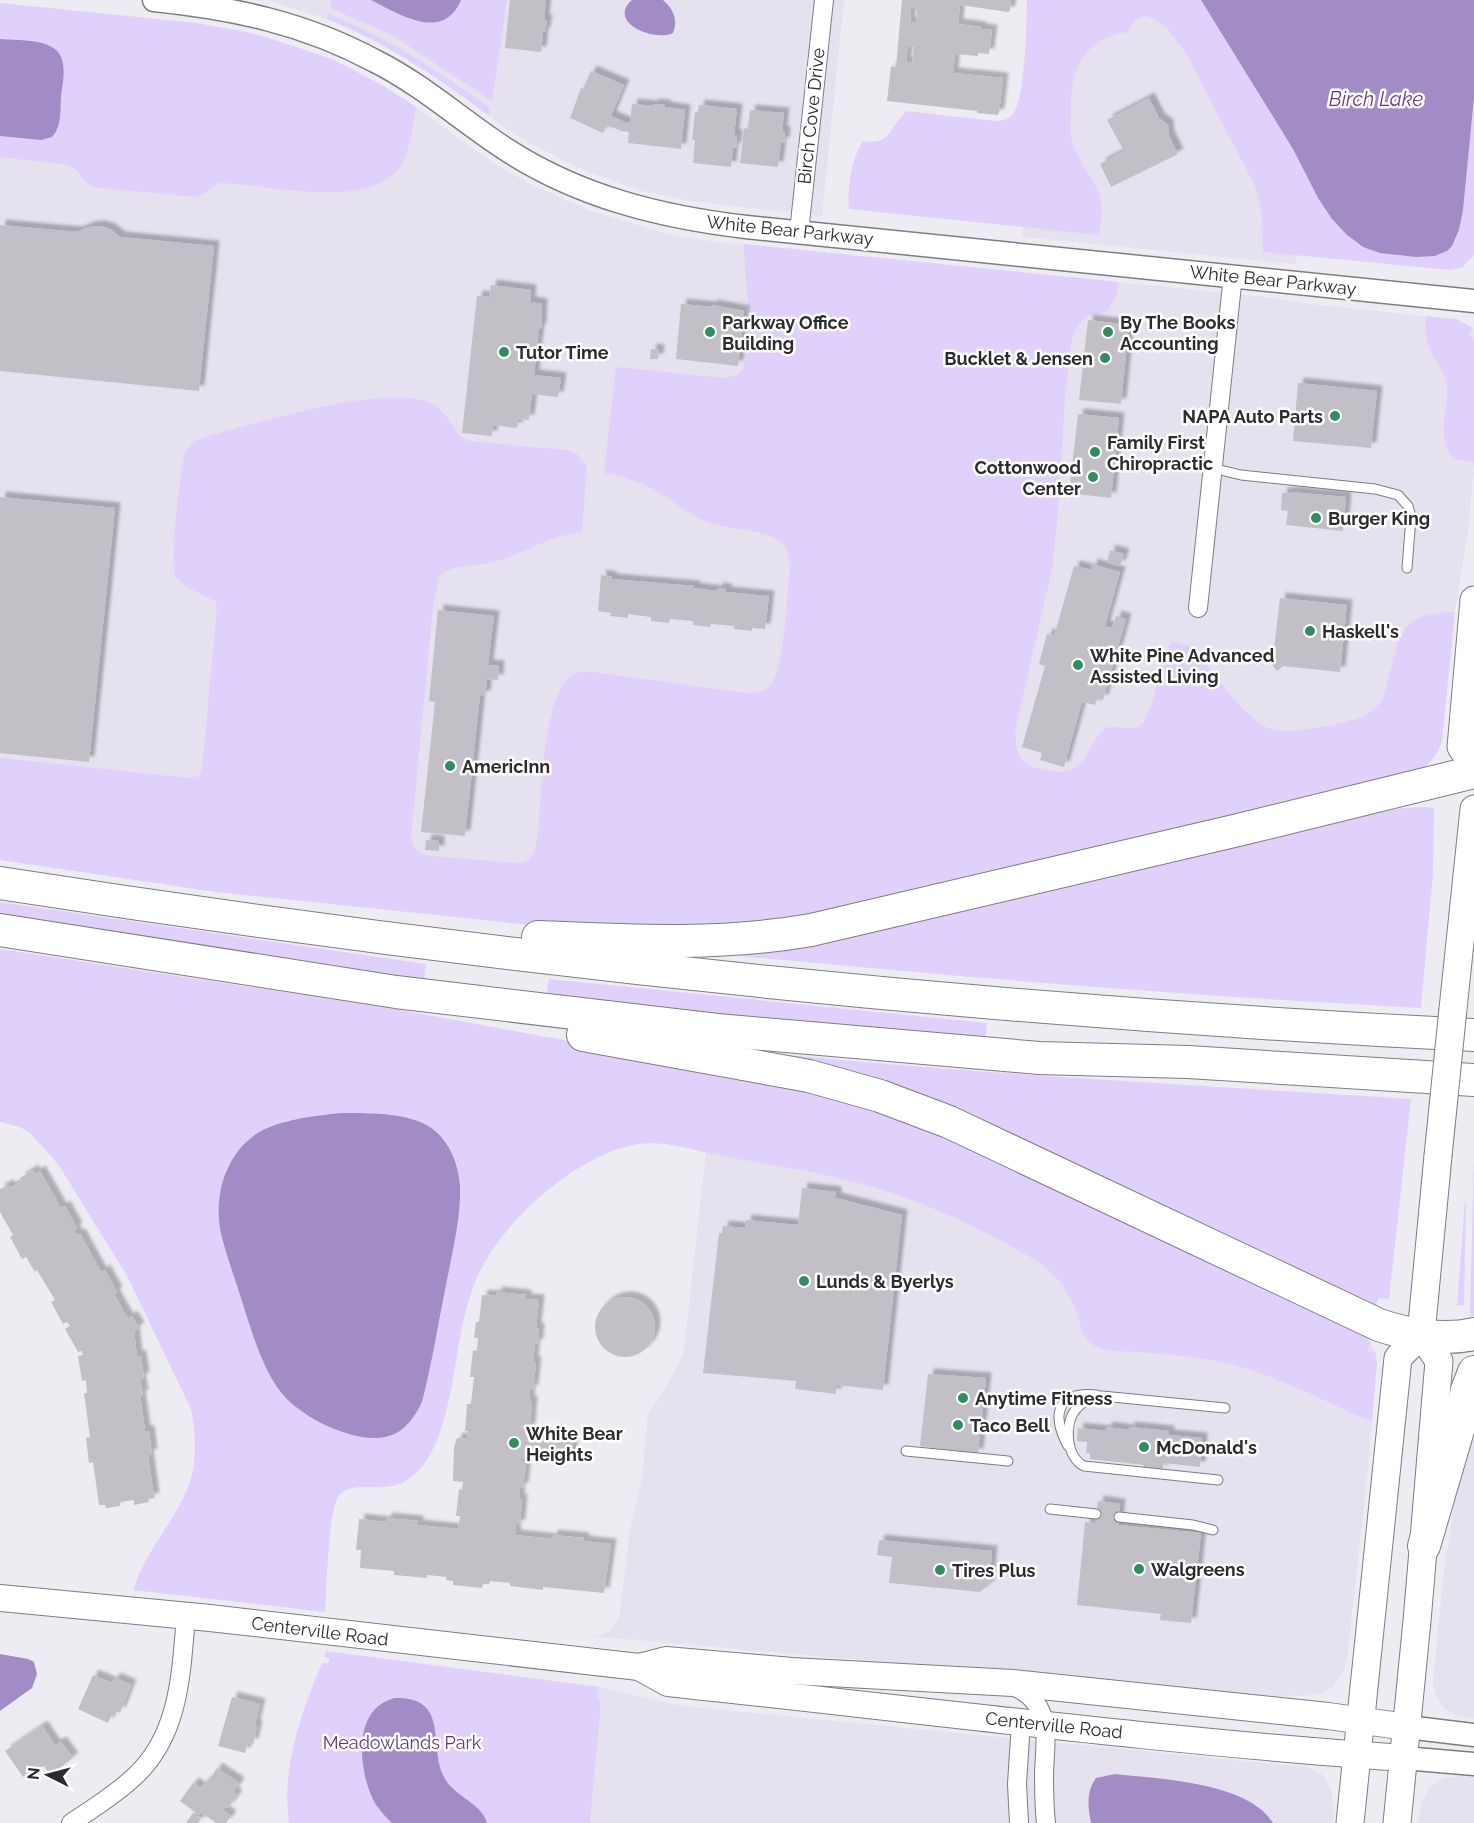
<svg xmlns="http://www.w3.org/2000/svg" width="1474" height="1823" font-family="Raleway,sans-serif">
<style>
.built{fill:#e6e1ef}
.green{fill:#dfd1fb;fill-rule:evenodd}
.water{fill:#a18cc5}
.building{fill:#c2c0c6;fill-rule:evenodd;filter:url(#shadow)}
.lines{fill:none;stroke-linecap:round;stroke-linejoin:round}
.service-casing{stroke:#7e7c82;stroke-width:11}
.minor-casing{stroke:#7e7c82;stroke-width:20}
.tertiary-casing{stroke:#7e7c82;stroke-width:25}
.secondary-casing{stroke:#7e7c82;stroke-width:28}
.primary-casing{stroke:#7e7c82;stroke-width:29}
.motorway-casing{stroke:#7e7c82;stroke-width:34}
.service{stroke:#fff;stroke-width:9}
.minor{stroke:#fff;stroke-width:18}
.tertiary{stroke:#fff;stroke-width:22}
.secondary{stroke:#fff;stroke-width:26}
.primary{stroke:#fff;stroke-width:27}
.motorway{stroke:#fff;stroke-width:32}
.primary-bridge-casing{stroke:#7e7c82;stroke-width:29;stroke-linecap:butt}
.primary-bridge{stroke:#fff;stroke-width:27}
.poi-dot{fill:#318c62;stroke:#fff;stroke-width:2}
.labels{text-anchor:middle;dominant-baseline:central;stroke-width:5;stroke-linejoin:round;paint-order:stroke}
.street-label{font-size:18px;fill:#2c2b2e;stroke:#fff}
.poi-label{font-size:18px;font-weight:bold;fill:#2c2b2e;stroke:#fff;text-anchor:start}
.park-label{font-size:18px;fill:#573a7f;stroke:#fff}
.water-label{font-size:20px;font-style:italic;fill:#5e4188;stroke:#fff}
</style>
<defs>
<filter id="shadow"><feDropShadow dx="5.5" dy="-5.5" stdDeviation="1.5" flood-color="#0004"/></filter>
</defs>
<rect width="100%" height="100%" fill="#eeecf3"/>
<g class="built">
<polygon points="267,0 844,0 822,216 688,201 642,191 588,172 542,150 508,130 444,81 384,45 327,19"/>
<polygon points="1046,0 1224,0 1311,114 1296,264 1022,237"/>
<polygon points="0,3 196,23 239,30 298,47 334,60 382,85 416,107 493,163 534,186 591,211 667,234 716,242 1265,297 1310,304 1452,319 1462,322 1474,330 1474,466 1469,525 1452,628 1442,741 806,891 0,851"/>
<polygon points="714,1078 1367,1337 1373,1347 1377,1362 1367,1478 1348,1651 1344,1671 1333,1687 1324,1693 1303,1696 1248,1695 591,1636 600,1635 608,1632 619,1618 630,1529 642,1478 648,1414 676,1370 684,1350"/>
<polygon points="1474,1388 1474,1719 1456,1715 1445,1709 1437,1698 1433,1683 1443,1579 1462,1450"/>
<polygon points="599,1687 682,1706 1309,1767 1324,1776 1331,1790 1334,1810 1333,1823 585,1823"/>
<polygon points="1460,1776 1474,1777 1474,1823 1418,1823 1421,1803 1429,1788 1444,1778"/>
</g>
<g class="green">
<path d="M332 0C344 0 359 0 370 0 382 2 394 12 405 17 426 27 451 23 461 0H507L492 101 392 35 330 8Z"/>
<path d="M1027 0H1201L1293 149 1318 198 1332 219 1355 242 1372 250 1403 256H1435L1441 254 1456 239 1463 210 1474 98V255L1463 267 1450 270 1263 252 1261 209 1255 186 1186 53 1166 27 1154 19 1146 16 1135 20 1128 32C1082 39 1070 70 1071 112 1071 122 1069 135 1073 144 1079 162 1099 185 1101 202 1103 212 1100 225 1099 235L849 209C847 187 851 160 863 141 892 146 890 125 907 111L995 121C1002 121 1007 120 1012 115 1026 99 1026 23 1027 0Z"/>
<path d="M0 3 196 23 260 35 334 60 382 85 416 107C413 125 411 148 401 165 371 213 265 183 219 183L203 194 195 197 93 187C82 182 80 169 68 165L0 157Z"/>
<path d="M328 14C387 36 439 72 490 108L489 116C436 76 388 44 327 19Z"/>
<path d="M744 244 1119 282 1115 298 1108 310 1103 313 1088 316 1080 322 1073 336 1070 350 1065 399 1058 514 1052 569 1015 731 1017 750 1023 762C1031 767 1041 769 1050 771 1087 778 1085 746 1105 728 1116 724 1128 731 1138 727 1152 722 1158 672 1163 658 1165 652 1169 647 1172 641L1197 648C1209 670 1250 725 1274 730 1293 734 1314 728 1333 725 1348 721 1368 718 1378 705 1384 698 1386 689 1388 680 1402 633 1398 613 1455 612L1442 741C1438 754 1431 763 1420 771L782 928 540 926 216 892 0 860V758L189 778 199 776 202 769 217 606 215 601C204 595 184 588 176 577 168 566 181 469 185 452L193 442 204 437C256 424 377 385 425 401 451 410 450 432 468 441L567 450 577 454 587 466 582 532C546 535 520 558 484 564 469 566 450 565 439 577L433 606 411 838C413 850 418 853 430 856L517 863C522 863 526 862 530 858 538 848 538 831 539 818 542 785 544 696 571 676 577 671 585 672 593 672L745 693C753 693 762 693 768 688 784 676 787 598 789 576L790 564 786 547C770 529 740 531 717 525 692 519 675 501 653 489 638 481 621 476 604 473L616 367 724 378C730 377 737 376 741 371 756 349 744 273 744 244Z"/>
<path d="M1426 316 1456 319 1473 328 1468 333 1474 341V462L1456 459C1434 444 1449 408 1447 387 1446 370 1433 360 1428 344 1425 336 1426 326 1426 316Z"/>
<path d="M1425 807 1434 808 1433 873 1421 1008C1193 996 967 978 740 956L739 953 1331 821 1404 808Z"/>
<polygon points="0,902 426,964 424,982 0,917"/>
<path d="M0 949 395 1009 753 1075 907 1117 1364 1334 1371 1343 1367 1352 1375 1351 1377 1362 1372 1422C1321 1400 1272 1372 1217 1361 1191 1356 1165 1354 1138 1352 1125 1351 1108 1352 1095 1346 1080 1339 1080 1317 1073 1303 1065 1286 1051 1270 1035 1260 987 1231 931 1205 877 1188 826 1173 774 1165 721 1156 691 1150 660 1138 629 1146 577 1158 517 1211 489 1255 454 1310 461 1375 439 1435 431 1457 417 1481 392 1486 375 1490 349 1481 338 1497 328 1514 327 1589 325 1612L133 1590C145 1553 170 1527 186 1492 198 1466 196 1436 191 1409L127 1276 58 1164 31 1134 20 1127 0 1122ZM341 1113H368L399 1117 444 1139 452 1152 460 1186 459 1209 422 1402C413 1418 406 1429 388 1437L280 1391 263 1361 228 1258 225 1171 235 1154 249 1139 285 1121Z"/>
<polygon points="549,979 987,1023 985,1041 546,998"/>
<path d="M757 1052C974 1074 1193 1085 1411 1099L1389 1299 1379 1298 1374 1310Z"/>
<polygon points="1474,1148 1474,1316 1470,1316"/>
<polygon points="1465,1202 1466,1202 1464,1305 1457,1305"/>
<path d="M326 1651 599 1687 597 1699 601 1701 590 1823H289C281 1768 301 1713 322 1663H329V1658L324 1657Z"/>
</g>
<g class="water">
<path d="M371 0H461C443 43 399 14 371 0Z"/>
<path d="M632 0H663L665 2C674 10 678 21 673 33 656 42 606 23 632 0Z"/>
<polygon points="1201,0 1474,0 1474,98 1463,210 1459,230 1452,246 1447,251 1435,256 1416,257 1380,253 1363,247 1347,235 1332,219 1318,198 1293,149"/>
<path d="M0 39C21 41 60 37 63 64 65 75 62 87 61 97 60 111 62 126 52 137L41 140 0 136Z"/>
<path d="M341 1113C368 1113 412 1112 434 1130 451 1144 458 1164 460 1186 461 1219 452 1253 446 1285 438 1324 432 1363 422 1402 415 1416 406 1431 389 1436 357 1446 299 1417 280 1391 259 1363 248 1318 237 1286 231 1267 224 1248 220 1229 214 1190 228 1147 265 1129 289 1118 316 1116 341 1113Z"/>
<polygon points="0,1654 28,1659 34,1662 37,1674 32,1688 0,1711"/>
<path d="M395 1698C408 1698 419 1699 428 1710 440 1727 433 1757 444 1777 454 1797 482 1803 487 1823H392C384 1815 376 1807 372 1797 358 1766 353 1708 395 1698Z"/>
<path d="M1115 1774C1159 1779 1248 1782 1273 1823H1091C1088 1807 1086 1792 1096 1778Z"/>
</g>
<g class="building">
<polygon points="510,0 546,0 544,20 547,20 545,32 543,32 541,52 505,48"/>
<path d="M902 0H1011L1010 11 1008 12 960 5 958 24 981 27V29L992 30 989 54 978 53V56L955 54 953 73 1003 78 999 113 997 115 977 113V111L887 101 891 66 896 67ZM911 7 915 8 917 12 916 22H910ZM908 47H914L912 63 906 62Z"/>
<polygon points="591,71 624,85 611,116 624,122 630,123 632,104 653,106 653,104 665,105 665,107 685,110 681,149 628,143 629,132 621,131 607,125 603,133 570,118 581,88 583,89"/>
<polygon points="1149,98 1159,118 1168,125 1169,136 1178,154 1111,187 1100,164 1124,151 1107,120"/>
<polygon points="699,105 737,109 734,135 737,135 736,148 733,148 731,167 693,163 695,140 692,140 695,112 698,112"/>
<polygon points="750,110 784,113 782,131 785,132 784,143 781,142 778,167 740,163 744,128 748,129"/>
<polygon points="0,225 77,232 89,227 100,226 110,229 120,237 214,246 199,391 0,371"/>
<polygon points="491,285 531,290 530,302 542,304 541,329 539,329 534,375 561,378 558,397 532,394 529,420 518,419 517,428 493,425 492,436 462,433 477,296 489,297"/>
<polygon points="681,304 712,307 712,305 744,311 738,366 676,359"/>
<polygon points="1088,320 1129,325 1121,404 1079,400"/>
<polygon points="651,349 659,350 658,359 650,359"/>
<polygon points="1298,383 1377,391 1371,448 1293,441"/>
<polygon points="1078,414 1119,418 1111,498 1069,493"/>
<polygon points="1290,492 1346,497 1343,531 1286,525 1288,511 1281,510 1282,493 1290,493"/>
<polygon points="0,497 115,508 89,762 0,753"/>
<polygon points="1110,550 1124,554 1120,566 1107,562"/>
<polygon points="1092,564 1120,572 1105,626 1112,628 1116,616 1126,619 1103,700 1097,699 1095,705 1082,702 1064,767 1040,760 1042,753 1022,747 1045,666 1039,664 1047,634 1054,636 1074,566 1091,570"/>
<polygon points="601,575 612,577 611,579 694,586 694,588 717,591 717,588 726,589 726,592 769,596 765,629 752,628 752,631 734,629 734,626 711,624 710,627 693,625 693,621 670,619 669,623 651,621 651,617 628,614 628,618 610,616 611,613 598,611"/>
<polygon points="1280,598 1347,605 1340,672 1283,666 1277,671 1269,661 1273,657"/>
<polygon points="438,610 494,616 488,665 499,666 498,680 487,679 485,696 480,696 465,836 421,832 435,702 429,701"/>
<polygon points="426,840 439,841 439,851 425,850"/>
<polygon points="33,1170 35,1174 40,1171 61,1208 65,1206 77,1228 74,1230 77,1235 80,1234 101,1272 105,1270 117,1292 114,1294 128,1319 132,1316 139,1328 134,1331 137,1356 141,1356 144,1378 140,1379 143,1395 140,1396 145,1431 149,1431 152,1454 148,1455 154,1498 148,1499 149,1502 134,1505 134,1500 120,1502 120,1506 106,1508 105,1505 99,1505 93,1462 89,1463 86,1438 90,1437 84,1393 87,1393 86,1380 82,1381 78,1356 83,1355 82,1351 78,1352 65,1329 70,1326 67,1322 63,1324 51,1302 55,1300 37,1270 35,1272 26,1257 22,1259 10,1237 13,1235 0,1212 0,1189 8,1185 10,1188 22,1181 20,1178"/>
<polygon points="802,1188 836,1192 836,1198 902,1215 883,1390 836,1385 836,1394 795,1389 796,1381 703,1373 719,1233 722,1233 723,1226 745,1228 746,1220 798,1225"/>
<polygon points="496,1292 526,1295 526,1299 539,1300 536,1328 539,1329 538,1344 535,1344 533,1362 536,1362 533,1390 530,1390 529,1401 532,1401 530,1429 526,1429 526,1431 531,1432 531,1436 573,1439 571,1460 529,1454 528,1459 522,1458 522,1461 526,1461 523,1488 520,1488 519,1499 522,1499 520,1525 516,1525 515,1535 552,1539 552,1535 584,1538 583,1541 611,1544 604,1593 543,1587 543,1590 510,1586 510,1583 490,1581 489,1584 483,1584 482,1588 453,1585 453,1581 446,1580 447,1577 427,1575 427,1578 394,1575 394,1571 360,1568 361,1550 356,1550 359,1519 386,1522 386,1518 418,1521 418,1525 458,1529 460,1516 456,1516 459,1489 462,1490 463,1482 453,1481 454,1447 457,1438 467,1439 468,1431 465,1431 467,1404 471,1404 474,1377 470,1377 473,1350 477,1351 478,1338 474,1338 476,1322 479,1322 482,1295 496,1296"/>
<circle cx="625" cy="1327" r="30"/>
<polygon points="928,1374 986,1378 978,1454 920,1446"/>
<polygon points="1107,1427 1129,1430 1129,1427 1169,1431 1169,1435 1202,1438 1200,1467 1163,1463 1163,1470 1143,1468 1144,1465 1090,1459 1090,1453 1086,1453 1087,1442 1077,1441 1078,1428 1106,1431"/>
<polygon points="1098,1501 1120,1504 1118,1525 1201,1533 1191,1623 1160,1620 1161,1614 1077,1605 1085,1522 1095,1523"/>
<polygon points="879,1540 992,1551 989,1585 980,1592 889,1583 892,1557 877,1555"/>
<polygon points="93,1675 112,1683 115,1678 131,1685 120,1713 114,1710 108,1723 78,1709"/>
<polygon points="232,1697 260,1704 255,1725 257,1726 253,1744 248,1743 245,1753 218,1746"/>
<polygon points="42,1726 55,1745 61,1742 73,1758 50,1775 44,1766 37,1770 36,1767 23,1777 5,1751"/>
<polygon points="217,1768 239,1783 233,1792 237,1795 228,1808 226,1807 223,1810 231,1816 226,1823 216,1823 200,1812 199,1815 180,1801 193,1783 201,1788 206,1781 208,1782"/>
<polygon points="193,1813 201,1819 198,1823 186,1823"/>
</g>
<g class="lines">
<defs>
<g id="service">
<polyline points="1212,468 1241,475 1375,489 1398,495 1408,506 1411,517 1407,568"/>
<path d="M1068 1446C1051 1414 1057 1391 1097 1395"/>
<polyline points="906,1451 1008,1461"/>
<path d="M1218 1480 1084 1466C1066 1457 1063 1423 1077 1408 1083 1401 1093 1398 1102 1396L1225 1408"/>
<polyline points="1050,1509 1096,1514"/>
<polyline points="1119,1517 1193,1525 1213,1530"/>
</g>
<g id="minor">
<polyline points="799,232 824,0"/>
<polyline points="1198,608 1233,275"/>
<path d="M1010 1685C1052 1700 1046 1736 1044 1772 1044 1789 1044 1806 1046 1823"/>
<path d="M71 1823C92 1809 115 1795 134 1777 180 1735 181 1673 186 1616"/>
<polyline points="1019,1823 1017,1784 1021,1722"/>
</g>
<g id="tertiary">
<path d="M154 0C233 8 304 23 375 61 423 85 462 121 507 150 580 197 661 217 746 227L1474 301"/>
<polyline points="1407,1727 1474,1735"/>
<polyline points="1404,1758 1474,1764"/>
</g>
<g id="secondary">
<polyline points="0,1598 210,1618 639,1667 666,1660 792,1671 1013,1683 1328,1716 1407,1727"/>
<path d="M639 1667 668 1683C913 1709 1158 1741 1404 1758"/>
</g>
<g id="primary">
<polyline points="1474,600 1461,747 1474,766"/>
<polyline points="1453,1009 1474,809"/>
<polyline points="1350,1823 1398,1358 1421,1334 1438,1156"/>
<polyline points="1397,1823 1417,1621 1439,1361 1421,1334"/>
</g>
<g id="motorway">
<path d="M0 883C488 959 980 1011 1474 1035"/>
<polyline points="0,930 396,992 717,1030 1039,1058 1188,1062 1474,1080"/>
<path d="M538 937C630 941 720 946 811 930L1234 831 1474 772"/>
<path d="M583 1035 809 1076 880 1096 949 1122 1379 1325C1408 1335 1444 1341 1474 1334"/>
<polyline points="1424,1546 1460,1423 1467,1390 1474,1372"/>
</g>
</defs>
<use href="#service" class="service-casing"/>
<use href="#minor" class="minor-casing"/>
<use href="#tertiary" class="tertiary-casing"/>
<use href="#secondary" class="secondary-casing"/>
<use href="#primary" class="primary-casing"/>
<use href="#motorway" class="motorway-casing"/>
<use href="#service" class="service"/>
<use href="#minor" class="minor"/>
<use href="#tertiary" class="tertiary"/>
<use href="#secondary" class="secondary"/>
<use href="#primary" class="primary"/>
<use href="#motorway" class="motorway"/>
<defs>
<polyline id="primary-bridge" points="1438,1156 1453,1009"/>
</defs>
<use href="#primary-bridge" class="primary-bridge-casing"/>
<use href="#primary-bridge" class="primary-bridge"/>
</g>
<g class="poi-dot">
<circle cx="710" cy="332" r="6"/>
<circle cx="1108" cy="332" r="6"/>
<circle cx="504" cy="352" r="6"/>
<circle cx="1105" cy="358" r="6"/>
<circle cx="1335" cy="416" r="6"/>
<circle cx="1095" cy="452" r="6"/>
<circle cx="1093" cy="477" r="6"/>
<circle cx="1316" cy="518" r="6"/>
<circle cx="1310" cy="631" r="6"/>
<circle cx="1078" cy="665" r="6"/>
<circle cx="450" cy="766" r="6"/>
<circle cx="804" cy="1281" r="6"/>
<circle cx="963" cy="1398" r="6"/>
<circle cx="958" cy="1425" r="6"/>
<circle cx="514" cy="1443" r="6"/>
<circle cx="1144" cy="1447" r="6"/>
<circle cx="1139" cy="1569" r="6"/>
<circle cx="940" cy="1570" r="6"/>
</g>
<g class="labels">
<g class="street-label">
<text transform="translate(811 116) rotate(-84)">Birch Cove Drive</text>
<text transform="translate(790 230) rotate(6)">White Bear Parkway</text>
<text transform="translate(1273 280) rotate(6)">White Bear Parkway</text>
<text transform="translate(320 1631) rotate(7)">Centerville Road</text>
<text transform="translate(1054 1725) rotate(6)">Centerville Road</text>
</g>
<g class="poi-label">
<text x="722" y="322">Parkway Office<tspan x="722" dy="21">Building</tspan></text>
<text x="1120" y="322">By The Books<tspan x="1120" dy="21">Accounting</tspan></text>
<text x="516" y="352">Tutor Time</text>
<text x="1093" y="358" text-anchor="end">Bucklet &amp; Jensen</text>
<text x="1323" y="416" text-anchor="end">NAPA Auto Parts</text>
<text x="1107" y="442">Family First<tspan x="1107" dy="21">Chiropractic</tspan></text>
<text x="1081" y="467" text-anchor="end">Cottonwood<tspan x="1081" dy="21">Center</tspan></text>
<text x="1328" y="518">Burger King</text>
<text x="1322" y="631">Haskell's</text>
<text x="1090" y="655">White Pine Advanced<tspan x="1090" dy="21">Assisted Living</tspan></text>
<text x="462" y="766">AmericInn</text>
<text x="816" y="1281">Lunds &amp; Byerlys</text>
<text x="975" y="1398">Anytime Fitness</text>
<text x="970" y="1425">Taco Bell</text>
<text x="526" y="1433">White Bear<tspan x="526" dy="21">Heights</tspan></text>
<text x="1156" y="1447">McDonald's</text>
<text x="1151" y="1569">Walgreens</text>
<text x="952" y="1570">Tires Plus</text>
</g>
<g class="park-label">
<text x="402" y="1742">Meadowlands Park</text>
</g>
<g class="water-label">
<text x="1376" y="99">Birch Lake</text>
</g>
</g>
<g transform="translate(48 1775) rotate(276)" stroke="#ffffff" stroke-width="4.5" paint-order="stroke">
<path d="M0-4.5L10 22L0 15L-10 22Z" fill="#2c2b2e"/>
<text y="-9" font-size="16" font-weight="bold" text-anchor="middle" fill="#2c2b2e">N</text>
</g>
</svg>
